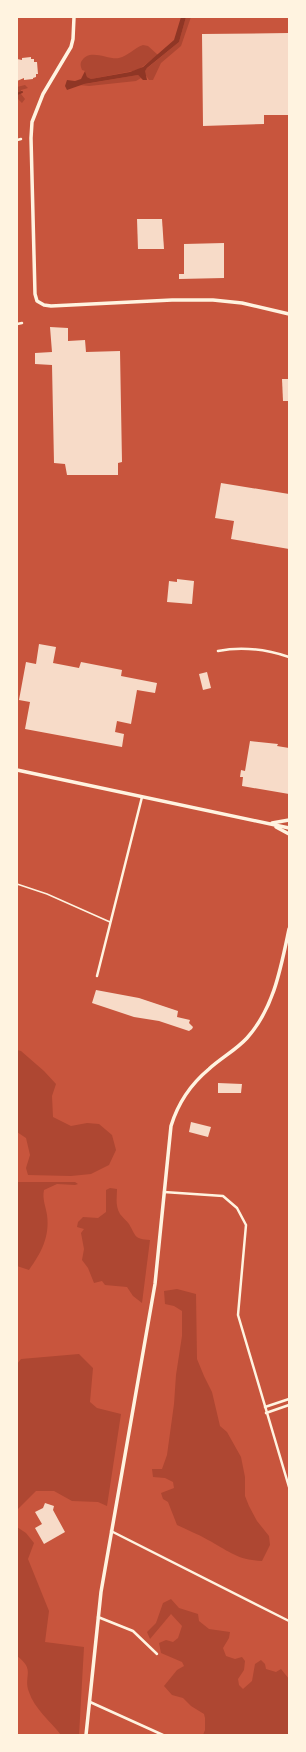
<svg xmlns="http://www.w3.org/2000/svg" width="306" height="1752" font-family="Mulish,sans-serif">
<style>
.green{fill:#ae4732}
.water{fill:#8f3625}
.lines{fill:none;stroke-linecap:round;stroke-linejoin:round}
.stream{stroke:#8f3625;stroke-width:2}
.building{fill:#f7dbc8}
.service{stroke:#fff3e0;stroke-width:1.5}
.minor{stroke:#fff3e0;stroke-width:2.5}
.tertiary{stroke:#fff3e0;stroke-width:3.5}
</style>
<rect width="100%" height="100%" fill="#c8553d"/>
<g class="green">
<polygon points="186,17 191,17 181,46 161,63 153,80 149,80 145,74 145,70 179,42"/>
<path d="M143 45 148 46 158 55 138 70 91 79 87 77 85 71 82 70C81 67 80 65 81 62 89 47 107 60 119 58 128 56 134 48 143 45Z"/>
<polygon points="138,75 141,78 136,81 89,86 79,85"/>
<polygon points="25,85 28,88 21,90 21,94 25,99 22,103 17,98 17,87"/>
<polygon points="17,1050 21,1051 44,1071 56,1084 52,1096 53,1117 71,1126 87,1123 99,1124 112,1135 116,1150 109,1165 91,1174 71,1176 28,1175 26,1168 30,1155 26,1138 17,1132"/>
<path d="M17 1182H75L78 1184 75 1185 57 1184 44 1190C42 1199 46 1207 47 1215 50 1237 41 1253 29 1270L17 1266Z"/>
<path d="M110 1188 117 1189C117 1197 115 1206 120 1214 123 1218 127 1221 129 1224 136 1236 134 1239 150 1240L142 1303 133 1296 127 1287 105 1285 102 1281 94 1283 88 1268 82 1260 84 1249 81 1233 84 1229 77 1227 78 1222 83 1217 98 1218 106 1212V1190Z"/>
<path d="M177 1289 196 1294 197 1359 204 1376 212 1392 220 1426 227 1432 241 1457 245 1477V1496L249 1506 257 1521 269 1536 270 1545 262 1561C237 1560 229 1551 208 1540 198 1534 187 1530 177 1525L168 1502 163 1499 161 1493 174 1488 173 1482 165 1478 153 1477 152 1469H162L167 1455 174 1404 176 1375 182 1336V1311L174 1306 165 1304 164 1291Z"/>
<polygon points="79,1354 93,1368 90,1402 97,1408 121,1414 107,1506 98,1502 72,1501 54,1491 36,1491 17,1510 17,1364 21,1359"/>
<path d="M17 1527 26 1533 34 1543 28 1559 49 1611 45 1642 84 1647 79 1735H61C51 1722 34 1708 29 1692 23 1676 36 1670 17 1656Z"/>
<polygon points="171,1599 179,1608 198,1614 199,1621 209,1629 230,1632 229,1638 223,1648 226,1656 235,1659 242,1657 245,1661 244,1670 238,1679 239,1685 243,1689 252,1681 255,1664 261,1660 265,1664 266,1669 276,1672 281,1669 289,1679 289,1735 203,1735 205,1730 205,1718 204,1714 191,1706 183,1698 172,1695 164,1686 177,1670 184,1666 182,1662 161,1653 159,1643 166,1640 173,1642 178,1638 182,1626 171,1614 150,1639 147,1632 156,1623 163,1603"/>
</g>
<polygon class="water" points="181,17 186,17 179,42 147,68 145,71 147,80 143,80 138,75 84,84 67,90 65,86 67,80 75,81 81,79 85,71 87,77 91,79 130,72 143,67 174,40"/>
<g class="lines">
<polyline class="stream" points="17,94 22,92"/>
</g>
<g class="building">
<polygon points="289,33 289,115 264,115 264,124 203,126 202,34"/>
<polygon points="31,57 31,59 34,59 34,62 37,62 38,74 36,74 36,77 33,78 33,79 24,80 24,78 17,81 17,59 22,60 22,58"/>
<polygon points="137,219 162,219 164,249 138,249"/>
<polygon points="224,243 224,278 179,279 179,274 184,274 184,244"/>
<polygon points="50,327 68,328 68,341 85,340 86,352 120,351 122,462 118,463 118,475 67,475 65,464 54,463 52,365 35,364 35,353 52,352"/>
<polygon points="282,379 289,379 289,401 283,401"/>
<polygon points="221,483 289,494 289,549 231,539 234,521 215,518"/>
<polygon points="177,579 194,581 192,604 167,602 169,581 177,582"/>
<polygon points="39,644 56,647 53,663 79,668 81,662 122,670 121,676 157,683 155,693 137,690 131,724 117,721 115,732 124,734 122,747 25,729 30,702 19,700 26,662 36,664"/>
<polygon points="207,672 211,688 203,690 199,674"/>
<polygon points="250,741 278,744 277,746 289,748 289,794 242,786 243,777 240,777 241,770 245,771"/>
<polygon points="96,990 139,998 178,1011 177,1017 190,1020 189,1023 193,1027 192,1029 189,1031 159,1021 134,1017 92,1003"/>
<polygon points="218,1083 242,1084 241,1093 218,1093"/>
<polygon points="191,1122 211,1127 208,1137 189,1132"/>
<polygon points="45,1503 54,1506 53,1510 65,1532 44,1544 35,1528 42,1524 35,1512 43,1508"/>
</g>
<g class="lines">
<polyline class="service" points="17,884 47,894 110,922"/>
<g class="minor">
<polyline points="17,140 21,139"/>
<polyline points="17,324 22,323"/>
<path d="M218 651C243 646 265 649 289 657"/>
<polyline points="97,976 142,797"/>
<polyline points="164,1192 223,1196 237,1208 246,1225 238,1315 289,1487"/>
<polyline points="265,1407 289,1399"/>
<polyline points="266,1413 289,1405"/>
<polyline points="111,1531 289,1621"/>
<polyline points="98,1617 133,1631 157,1654"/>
<polyline points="90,1702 163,1735"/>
</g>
<g class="tertiary">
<polyline points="74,17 73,39 71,47 43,94 32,122 31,138 35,294 37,301 44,305 51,306 172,300 213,300 242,303 289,314"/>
<polyline points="17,770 289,828"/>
<polyline points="272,823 289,820"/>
<polyline points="276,827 289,834"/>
<path d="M86 1735 101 1592 155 1284 171 1126C178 1103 191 1084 209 1069 221 1058 236 1050 247 1038 274 1008 281 967 289 929"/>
</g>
</g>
<rect width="306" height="1752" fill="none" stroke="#fff3e0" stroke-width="36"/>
</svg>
